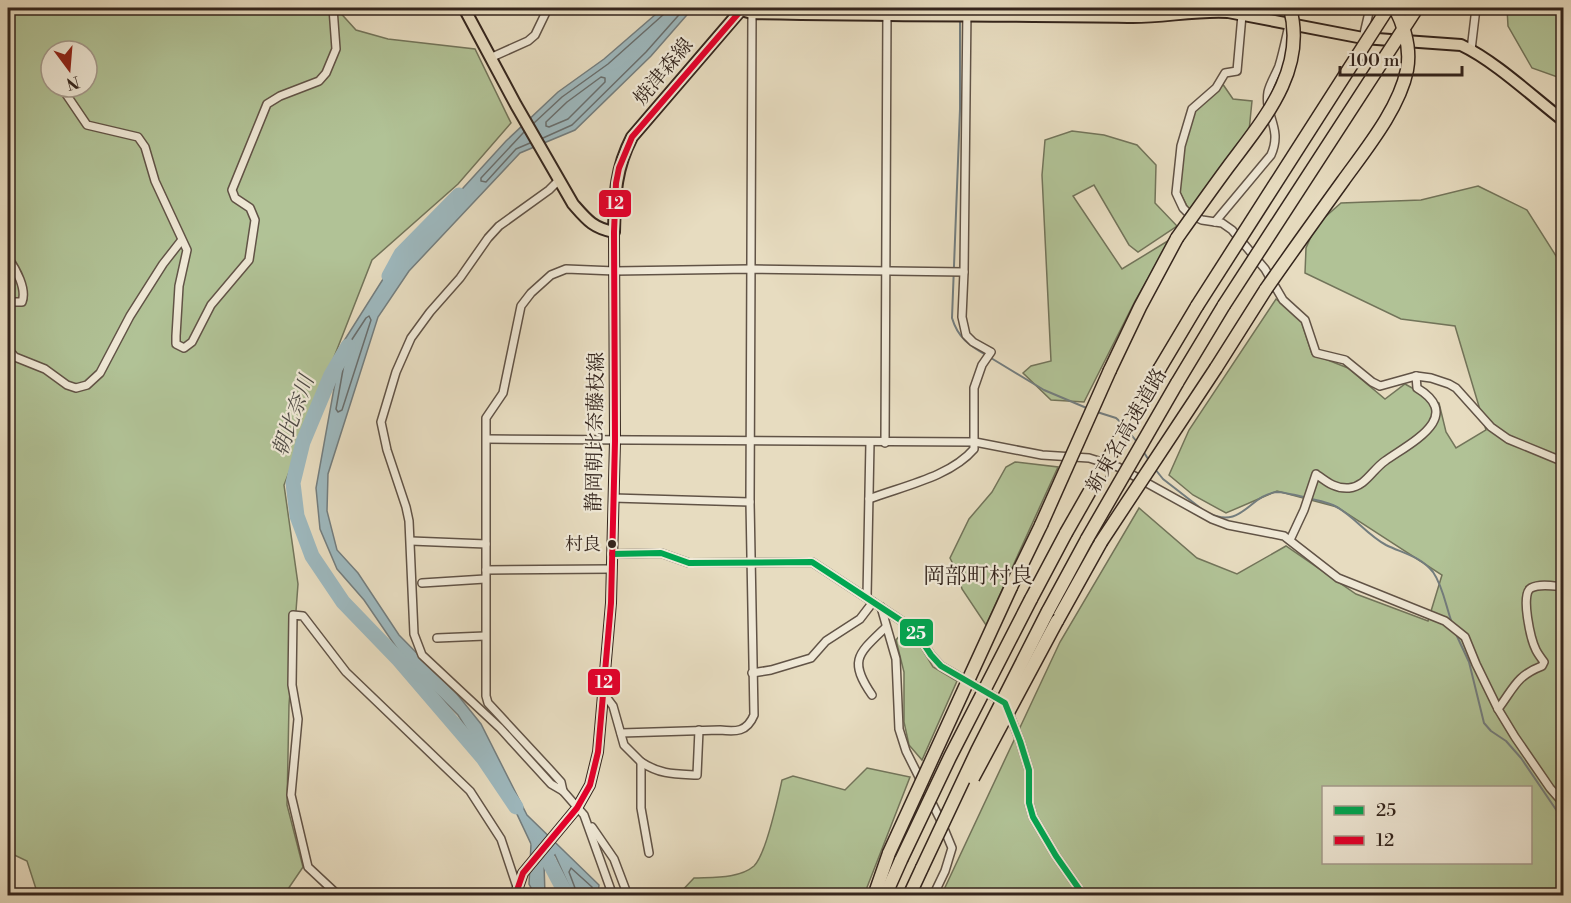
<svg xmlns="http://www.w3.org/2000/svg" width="1571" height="903" font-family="'Libre Bodoni','Noto Serif JP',serif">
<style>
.green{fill:#b1c296;stroke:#72745a;stroke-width:1.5;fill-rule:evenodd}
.water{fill:#9db8be;stroke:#737d7e;stroke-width:1.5}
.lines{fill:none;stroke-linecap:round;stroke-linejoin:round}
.shore{stroke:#686e6e;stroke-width:1.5}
.stream{stroke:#737d7e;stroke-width:2}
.river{stroke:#9db8be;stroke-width:15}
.minor-casing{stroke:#615346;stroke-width:10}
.secondary-casing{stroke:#34251d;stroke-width:12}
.primary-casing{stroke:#34251d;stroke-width:14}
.motorway-casing{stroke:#34251d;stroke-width:15}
.minor{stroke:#efe8d6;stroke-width:7}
.secondary{stroke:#efe8d6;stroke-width:9}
.primary{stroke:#e7dcc0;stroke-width:10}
.motorway{stroke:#e7dcc0;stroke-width:12}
.motorway-bridge-casing{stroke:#34251d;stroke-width:15;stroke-linecap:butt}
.motorway-bridge{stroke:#e7dcc0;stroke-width:12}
.bus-1-casing{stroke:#efe8d6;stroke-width:10}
.bus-2-casing{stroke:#efe8d6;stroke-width:10}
.bus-1{stroke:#00a651;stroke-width:6}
.bus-2{stroke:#e4002b;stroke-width:6}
.bus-dot{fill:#34251d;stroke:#efe8d6;stroke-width:2}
.labels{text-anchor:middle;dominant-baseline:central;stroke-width:4.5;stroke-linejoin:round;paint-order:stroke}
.bus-label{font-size:18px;fill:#34251d;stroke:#efe8d6;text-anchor:end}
.street-label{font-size:20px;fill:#34251d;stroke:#efe8d6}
.water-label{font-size:21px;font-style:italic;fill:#4e4a45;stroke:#efe8d6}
.quarter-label{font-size:22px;fill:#34251d;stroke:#efe8d6}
.line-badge{stroke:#efe8d6;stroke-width:2}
.badge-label{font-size:16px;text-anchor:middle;font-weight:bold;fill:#fff}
</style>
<rect width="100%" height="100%" fill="#e7dcc0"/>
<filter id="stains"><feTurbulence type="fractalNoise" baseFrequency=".00333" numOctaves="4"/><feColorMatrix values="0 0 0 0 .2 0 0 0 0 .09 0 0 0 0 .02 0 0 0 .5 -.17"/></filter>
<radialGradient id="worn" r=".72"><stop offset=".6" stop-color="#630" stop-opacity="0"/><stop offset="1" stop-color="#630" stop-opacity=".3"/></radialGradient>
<g class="green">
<path d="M8 8H336L356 30 388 39 475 49 511 123 458 184 372 260 284 485 298 584 289 705 287 805 303 867 284 895H38L27 861 8 852ZM51 51H87V87H51Z"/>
<polygon points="1507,8 1563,8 1563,79 1532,68 1508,26"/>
<polygon points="1222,83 1233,99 1252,101 1249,131 1190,212 1179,190 1184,144 1197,105"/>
<polygon points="1072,131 1104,135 1137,145 1156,165 1155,203 1177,226 1138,252 1129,245 1094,185 1073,196 1122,269 1171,239 1135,301 1084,402 1051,400 1023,373 1031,366 1051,361 1042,175 1045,140"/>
<path d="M1478 186 1527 210 1563 267V895L941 896 1060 642 1139 508 1197 558 1237 574 1286 546 1356 594 1428 621 1442 575 1337 507 1277 491 1226 513 1193 495 1169 475 1189 430 1276 299 1301 320 1312 354 1348 368 1385 399 1405 384 1439 403 1446 432 1456 448 1486 430 1455 326 1401 319 1305 273 1306 248 1316 225 1341 203 1421 200ZM1324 788H1530V862H1324Z"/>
<polygon points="1015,462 1058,467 986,625 962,589 958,574 950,558 969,519 992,492 1006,467"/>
<polygon points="907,627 913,634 933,667 957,681 922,760 909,745 904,722 904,672 896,640"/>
<path d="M867 768 910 777 864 895H678L694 878C712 877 739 879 754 866 766 855 778 798 782 780L793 776 845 790Z"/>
</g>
<polygon class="water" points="663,8 693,8 651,56 575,130 520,153 409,271 378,317 328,474 327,511 337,550 358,573 399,635 457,694 481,724 527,815 599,885 598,895 573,895 555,855 544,863 545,895 535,895 529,884 531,844 507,793 458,715 409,666 364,600 337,569 320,529 316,488 342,344 390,268 506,141 558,92 604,59"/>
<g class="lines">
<g class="shore">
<polygon points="601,77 605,78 605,82 568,119 549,127 546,126 546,122 567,102"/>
<polyline points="534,123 562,97 608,64 664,14 666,8"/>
<polyline points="524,132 481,178 481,181 486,182 516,149 530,143"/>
<polyline points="543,138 572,125 646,52 685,8"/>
<polygon points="369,316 371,320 342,410 338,412 336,409 347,347 366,318"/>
<polyline points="578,896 569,872 571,868 592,887 592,896"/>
</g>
<g class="stream">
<path d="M960 19V109L952 318C958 338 969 345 986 355"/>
<polyline points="991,358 1044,390 1089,409"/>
<polyline points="1097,412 1116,418 1124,425"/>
<polyline points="1129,432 1137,442"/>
<polyline points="1143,451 1150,462"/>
<polyline points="1155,469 1163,479 1203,510"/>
<path d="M1208 513C1242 530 1249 495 1277 492 1284 492 1328 502 1335 506 1354 516 1366 534 1386 545 1402 553 1420 556 1433 572 1443 586 1446 607 1452 623"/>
<polyline points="1455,632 1469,662 1484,723 1491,731 1506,741 1521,758 1559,814 1564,818"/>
</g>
<g class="river">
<polyline points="389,276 401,254 459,195"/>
<polyline points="348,346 331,375 303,442 293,483 297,516 312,556 343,602 399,660 483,758 516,807"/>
<polyline points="539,843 567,896"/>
</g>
<defs>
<g id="minor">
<polyline points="1242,15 1237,71 1225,73 1216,88 1192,109 1181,146 1176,193 1183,208 1189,214 1202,220 1222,223 1232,230 1265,269 1283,300 1305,320 1316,353 1345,360 1372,382 1380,386 1416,376 1431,378 1449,384 1456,388 1491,427 1508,439 1564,462"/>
<polyline points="1363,38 1370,8"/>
<polyline points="1471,50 1476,8"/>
<polyline points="490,58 528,41 535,35 548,8"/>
<polyline points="67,89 66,94 87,125 138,137 145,147 155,181 187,250 179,286 176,336 176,344 184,348 192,342 211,305 249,260 255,220 250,208 235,198 232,190 267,104 280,96 319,81 326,73 336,49 333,8"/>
<polyline points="559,180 549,190 499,226 488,238 460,278 430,312 411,338 396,372 381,422 387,450 406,507 409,521 414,634 422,655 500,728 551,784 563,791 584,815 613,896"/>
<path d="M1215 222 1271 155C1283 128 1264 116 1268 92 1270 83 1276 74 1279 66 1283 53 1286 38 1289 25"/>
<path d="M8 258C16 269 27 289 22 302H8"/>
<polyline points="8,349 15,357 45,369 67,385 76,388 87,385 100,373 130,316 163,264 181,241"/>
<polyline points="487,439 975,442 1042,455 1089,458 1118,467 1212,519 1228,525 1284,536 1338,578 1445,621 1465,637 1476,664 1498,709 1515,737 1550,788 1564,804"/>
<polyline points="8,442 10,453 8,471"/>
<polyline points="885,443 887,8"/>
<polyline points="613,498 750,502"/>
<path d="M869 499C903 486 950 477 974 449V388L982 365 991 352 973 342 966 335 962 317 964 272 967 8"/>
<path d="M1290 540 1304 510 1316 474C1327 482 1335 489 1349 488 1366 486 1372 470 1385 461 1410 443 1465 417 1417 388L1416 376"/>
<polyline points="411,541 486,544"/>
<polyline points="612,554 661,553 689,563 812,562 914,629 931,655 941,666 1005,703 1020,741 1029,770 1029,803 1033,817 1056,856 1084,896"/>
<polyline points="486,570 612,569"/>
<polyline points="422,583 485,579"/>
<polyline points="867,597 870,442"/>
<polyline points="881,607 896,659 899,729 906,751 940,819 952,848 945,871 933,896"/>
<polyline points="437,638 485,636"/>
<polyline points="752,673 771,670 811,658 826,641 860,619 873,602"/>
<polyline points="604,694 613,706 624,745 641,762 641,808 649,853"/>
<path d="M872 695C848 660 858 654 886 627"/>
<path d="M1498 709C1514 688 1516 676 1542 666L1544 662C1541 658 1538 654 1536 650 1531 640 1520 594 1531 588 1540 583 1554 586 1564 587"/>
<path d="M621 733 720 730C736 732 747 732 754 715L750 502 752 13"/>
<path d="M641 762C661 775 675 774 697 775L699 730"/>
<polyline points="563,791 561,782 552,772 488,703 486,696 486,418 503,393 521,306 531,293 551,275 566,269 615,271 750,269 964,272"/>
<polyline points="592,827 614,859 628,896"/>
<polyline points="339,896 308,867 291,795 298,719 292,685 293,615 303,616 346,672 470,791 501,839 517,887"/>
</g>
<polyline id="secondary" points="515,896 523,873 577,808 590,785 598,752 611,603 615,441 614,232"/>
<path id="primary" d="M464 8 516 105 573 204C587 220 593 228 614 232 615 195 615 170 632 137L741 10 752 13C877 16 1002 15 1128 17 1161 18 1194 10 1228 12L1363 38 1461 45C1495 61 1533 97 1564 121"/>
<g id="motorway">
<polyline points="1160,368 1197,306"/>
<polyline points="1216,368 1266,289"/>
<polyline points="1110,370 1140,307 1177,238"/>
<polyline points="1177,383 1224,305"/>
<polyline points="1011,587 1041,525"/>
<polyline points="1031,599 1066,533"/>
<polyline points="1048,611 1087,539"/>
<polyline points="1057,621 1101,542"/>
<polyline points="874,896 889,853"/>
<polyline points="885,896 901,860"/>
<polyline points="909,896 922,868"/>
</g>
</defs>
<use href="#minor" class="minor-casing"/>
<use href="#secondary" class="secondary-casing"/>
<use href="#primary" class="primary-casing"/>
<use href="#motorway" class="motorway-casing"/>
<use href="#minor" class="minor"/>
<use href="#secondary" class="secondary"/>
<use href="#primary" class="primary"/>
<use href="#motorway" class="motorway"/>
<defs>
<g id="motorway-bridge">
<path d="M1177 238C1194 214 1211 190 1228 167 1263 120 1307 71 1290 8"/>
<path d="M1266 289C1291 253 1317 217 1343 181 1366 149 1399 109 1407 70 1411 49 1404 26 1395 8"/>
<polyline points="1224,305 1417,8"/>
<polyline points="1197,306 1388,8"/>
<polyline points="1041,525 1110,370"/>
<polyline points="1066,533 1160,368"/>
<polyline points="1087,539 1177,383"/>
<polyline points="1101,542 1216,368"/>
<polyline points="973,778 1057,621"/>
<polyline points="889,853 1011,587"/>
<polyline points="901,860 950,757 1031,599"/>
<polyline points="922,868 977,751 1048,611"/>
</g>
</defs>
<use href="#motorway-bridge" class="motorway-bridge-casing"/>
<use href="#motorway-bridge" class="motorway-bridge"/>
<defs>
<polyline id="bus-1" points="612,554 661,553 689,563 812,562 914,629 931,655 941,666 1005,703 1020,741 1029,770 1029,803 1033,817 1056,856 1084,896"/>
<polyline id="bus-2" points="515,896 523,873 577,808 590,785 598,752 611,603 615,441 614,232 616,183 619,168 632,137 743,8"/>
</defs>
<use href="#bus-1" class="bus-1-casing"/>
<use href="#bus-2" class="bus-2-casing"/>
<use href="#bus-1" class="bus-1"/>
<use href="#bus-2" class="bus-2"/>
</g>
<circle class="bus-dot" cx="612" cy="544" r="5"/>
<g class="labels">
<g class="bus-label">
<text x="601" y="544">村良</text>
</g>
<g class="street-label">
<text transform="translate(664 72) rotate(-50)">焼津森線</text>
<text transform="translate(1127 431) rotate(-60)">新東名高速道路</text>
<text transform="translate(596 432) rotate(-89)">静岡朝比奈藤枝線</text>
</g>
<g class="water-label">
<text transform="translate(294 416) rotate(-70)">朝比奈川</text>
</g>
<g class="quarter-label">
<text x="978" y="576">岡部町村良</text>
</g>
</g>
<g class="line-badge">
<rect x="598" y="189" width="34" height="29" rx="6" fill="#e4002b"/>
<rect x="899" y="618" width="35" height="29" rx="6" fill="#00a651"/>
<rect x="587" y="668" width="34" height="28" rx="6" fill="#e4002b"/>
</g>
<g class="badge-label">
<text x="615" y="209">12</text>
<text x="916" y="639">25</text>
<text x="604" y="688">12</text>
</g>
<rect width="1571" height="903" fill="none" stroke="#e7dcc0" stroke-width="30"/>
<rect x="9" y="9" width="1553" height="885" fill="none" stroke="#34251d" stroke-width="3"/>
<rect x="15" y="15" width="1541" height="873" fill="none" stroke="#34251d" stroke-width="1.5"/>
<rect x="1322" y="786" width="210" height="78" fill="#efe8d6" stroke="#a49a8c" stroke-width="1.5"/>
<rect x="1334" y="806" width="30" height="9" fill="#00a651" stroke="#a49a8c" stroke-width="1.5"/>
<text x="1376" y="816" font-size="18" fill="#34251d">25</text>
<rect x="1334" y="836" width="30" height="9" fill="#e4002b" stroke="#a49a8c" stroke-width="1.5"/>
<text x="1376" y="846" font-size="18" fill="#34251d">12</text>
<g transform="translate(69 69) rotate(164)"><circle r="28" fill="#efe8d6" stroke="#a49a8c" stroke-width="1.5"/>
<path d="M0-4.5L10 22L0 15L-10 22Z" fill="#8f2418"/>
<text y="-9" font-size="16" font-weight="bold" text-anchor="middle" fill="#34251d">N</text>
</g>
<path d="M1340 66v9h122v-9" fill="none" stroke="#34251d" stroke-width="3"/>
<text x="1349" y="66" font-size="18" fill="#34251d" stroke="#efe8d6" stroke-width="4.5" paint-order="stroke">100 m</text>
<rect width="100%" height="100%" filter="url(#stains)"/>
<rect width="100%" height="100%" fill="url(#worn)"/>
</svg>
